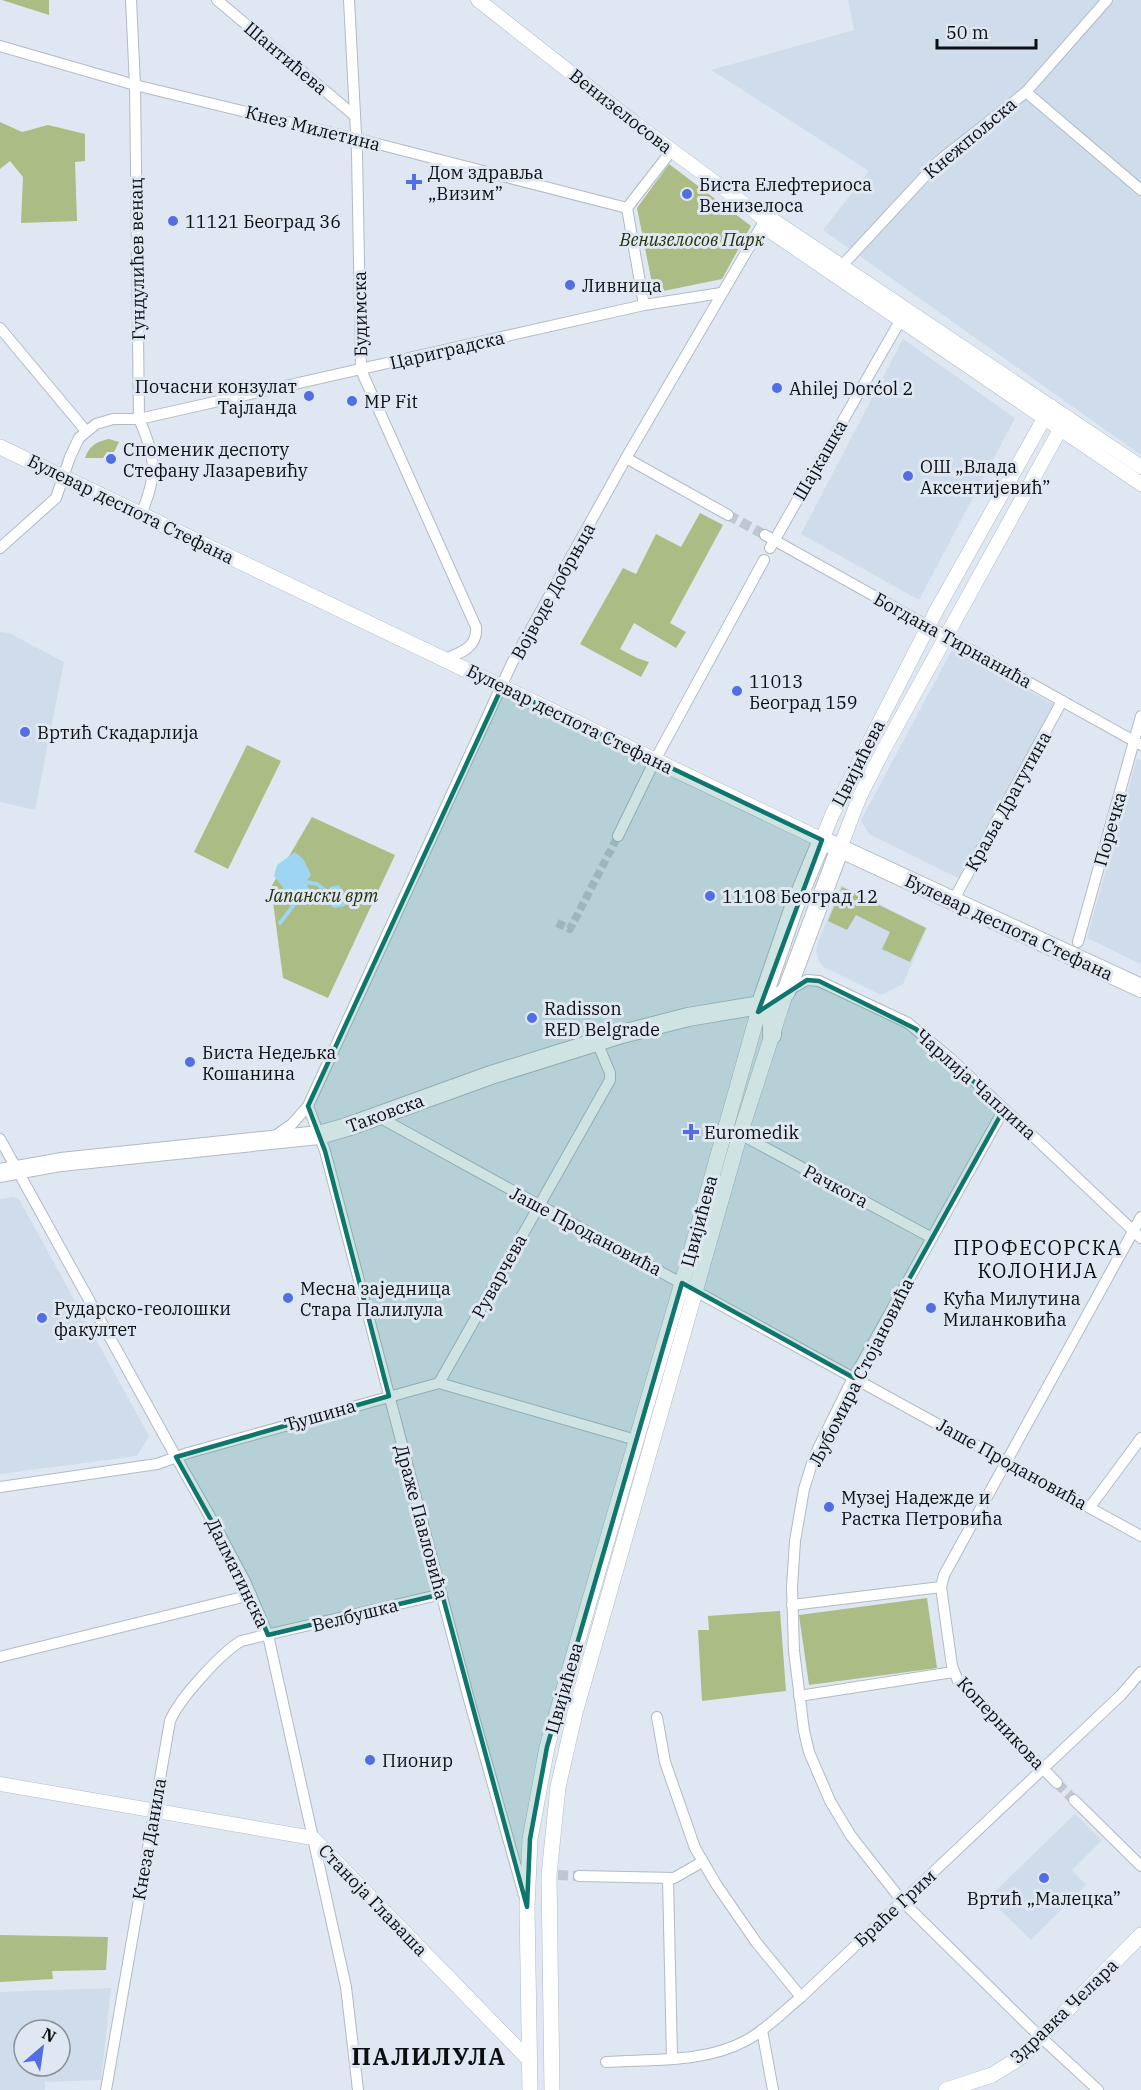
<svg xmlns="http://www.w3.org/2000/svg" width="1141" height="2090" font-family="'IBM Plex Serif',serif">
<style>
.built{fill:#cedceb;fill-rule:evenodd}
.green{fill:#abbc84}
.water{fill:#9dd5f3}
.lines{fill:none;stroke-linecap:round;stroke-linejoin:round}
.stream{stroke:#9dd5f3;stroke-width:4}
.pedestrian-tunnel{stroke:#bfc7d0;stroke-width:8;stroke-dasharray:8 4;stroke-linecap:butt}
.minor-tunnel{stroke:#bfc7d0;stroke-width:10;stroke-dasharray:10 5;stroke-linecap:butt}
.minor-casing{stroke:#b2bac3;stroke-width:12}
.tertiary-casing{stroke:#b2bac3;stroke-width:15}
.secondary-casing{stroke:#b2bac3;stroke-width:16}
.primary-casing{stroke:#b2bac3;stroke-width:20}
.minor{stroke:#fff;stroke-width:10}
.tertiary{stroke:#fff;stroke-width:14}
.secondary{stroke:#fff;stroke-width:15}
.primary{stroke:#fff;stroke-width:18}
.marked{fill:#0f766e;fill-opacity:0.2;stroke:#0f766e;stroke-width:4.5;stroke-linejoin:round}
.poi-dot{fill:#526ee3;stroke:#dfe8f2;stroke-width:2}
.labels{text-anchor:middle;dominant-baseline:central;stroke-width:6;stroke-linejoin:round;paint-order:stroke}
.street-label{font-size:18px;fill:#0c0f12;stroke:#dfe8f2}
.poi-label{font-size:18px;fill:#0c0f12;stroke:#dfe8f2;text-anchor:start}
.park-label{font-size:18px;font-style:italic;fill:#28310b;stroke:#dfe8f2}
.neighbourhood-label{font-size:20px;letter-spacing:1.5px;fill:#0c0f12;stroke:#dfe8f2}
.district-label{font-size:24px;font-weight:bold;letter-spacing:1.5px;fill:#0c0f12;stroke:#dfe8f2}
</style>
<rect width="100%" height="100%" fill="#dfe8f2"/>
<g class="built">
<polygon points="848,0 1141,0 1141,455 823,230 869,171 711,70 854,30"/>
<polygon points="903,339 1015,418 919,600 801,534"/>
<polygon points="0,632 9,633 64,662 35,810 0,802"/>
<polygon points="953,648 1055,705 960,879 869,834 861,820"/>
<polygon points="1137,758 1141,760 1141,964 1087,938"/>
<polygon points="841,885 927,928 903,984 881,995 824,967 819,961 816,951 818,942"/>
<polygon points="13,1197 19,1199 149,1436 137,1456 0,1474 0,1199"/>
<polygon points="1075,1814 1102,1840 1072,1870 1086,1885 1031,1940 988,1898"/>
<path d="M111 1988 101 2080 45 2082V2090H0V1992ZM24 2030H60V2066H24Z"/>
</g>
<g class="green">
<polygon points="2,0 49,0 49,15"/>
<polygon points="0,122 22,132 48,125 85,134 85,161 75,162 77,221 21,223 23,177 10,161 0,169"/>
<polygon points="669,164 751,226 722,279 654,293 637,208"/>
<path d="M109 439 119 442 114 452H107L103 458H85C89 446 97 441 109 439Z"/>
<polygon points="700,513 723,525 670,623 686,632 676,648 634,623 620,649 637,658 649,662 641,677 580,644 623,568 636,574 656,534 681,547"/>
<polygon points="247,745 281,761 228,869 194,852"/>
<polygon points="312,817 395,855 328,998 283,978 271,887"/>
<polygon points="842,887 926,928 910,962 882,949 890,932 856,915 847,930 828,921"/>
<polygon points="927,1598 937,1668 809,1685 799,1615"/>
<polygon points="780,1611 786,1691 702,1701 698,1630 709,1630 708,1616"/>
<polygon points="0,1935 108,1937 106,1970 52,1971 53,1979 0,1982"/>
</g>
<g class="water">
<polygon points="295,852 304,860 311,875 306,882 309,889 301,898 293,891 284,889 274,876 277,865"/>
<polygon points="339,885 345,894 345,906 335,908 327,904 324,895 330,887"/>
</g>
<g class="lines">
<g class="stream">
<polyline points="306,882 317,884 326,891"/>
<polyline points="280,923 293,906 298,895"/>
</g>
<polyline class="pedestrian-tunnel" points="557,923 570,929 618,836"/>
<g class="minor-tunnel">
<polyline points="728,515 765,535"/>
<polyline points="1057,1783 1074,1800"/>
<polyline points="558,1875 579,1876"/>
</g>
<defs>
<g id="minor">
<path d="M131 0 135 85 139 419C156 457 158 475 141 514"/>
<polyline points="217,0 355,116"/>
<path d="M349 0 357 153 361 370 476 627C478 647 461 653 445 659"/>
<polyline points="0,46 135,85 370,142 627,208"/>
<polyline points="1026,92 1141,190"/>
<polyline points="837,271 939,161 1026,92 1107,0"/>
<polyline points="644,305 627,208 672,150"/>
<polyline points="0,328 86,431"/>
<polyline points="626,458 728,515"/>
<polyline points="765,535 1141,745"/>
<polyline points="0,548 56,498 70,457 79,438 96,424 113,419 139,419 644,305 721,293"/>
<polyline points="770,548 904,314"/>
<polyline points="618,836 655,760 764,560"/>
<polyline points="953,901 1062,701"/>
<polyline points="1078,942 1141,716"/>
<polyline points="789,990 807,980 819,981 908,1023 950,1058 1141,1238"/>
<polyline points="308,1106 325,1151 470,1703 524,1895"/>
<polyline points="1004,1109 849,1386 814,1457 804,1489 795,1541 792,1587 794,1651 804,1731 809,1752 830,1801 851,1836 902,1901 1031,2028 1098,2090"/>
<polyline points="377,1116 1141,1536"/>
<polyline points="740,1134 932,1238"/>
<polyline points="275,1136 292,1124 308,1106 512,663 626,458 765,220"/>
<polyline points="0,1139 176,1457 216,1527 245,1581 268,1635 346,1987 358,2090"/>
<polyline points="439,1383 610,1080 610,1073 597,1042"/>
<polyline points="0,1487 157,1464 188,1453 439,1383 636,1440"/>
<polyline points="1090,1507 1141,1438"/>
<polyline points="792,1605 941,1587"/>
<polyline points="0,1657 251,1595"/>
<polyline points="799,1696 953,1672"/>
<polyline points="657,1717 665,1762 695,1848 716,1884 756,1942 801,1997"/>
<polyline points="1057,1783 958,1681 952,1666 941,1587 944,1575 1141,1217"/>
<polyline points="1074,1800 1141,1866"/>
<polyline points="579,1876 674,1878 702,1862"/>
<polyline points="668,1879 672,2058"/>
<polyline points="762,2030 773,2090"/>
<path d="M606 2062C652 2059 706 2063 747 2040 767 2029 784 2011 801 1997L1121 1695 1141 1672"/>
<path d="M106 2090 170 1721C179 1699 220 1654 241 1641L442 1594"/>
</g>
<g id="tertiary">
<polyline points="478,0 636,124 754,211 765,220 770,231 1141,484"/>
<polyline points="765,220 776,222 1141,467"/>
<polyline points="822,840 832,815 935,613 1051,406"/>
<polyline points="840,848 860,796 884,749 1067,417"/>
<polyline points="0,1784 313,1838 529,2060"/>
</g>
<g id="secondary">
<polyline points="0,447 822,840"/>
<polyline points="530,2090 527,1907 530,1839 547,1747 560,1702 682,1283 760,1006"/>
<polyline points="552,2090 549,1875 558,1787 575,1713 740,1134 786,992"/>
<polyline points="946,2090 992,2075 1021,2057 1141,1935"/>
</g>
<g id="primary">
<polyline points="760,1006 793,910 822,840 1141,988"/>
<path d="M760 1006C771 1013 773 1022 772 1035"/>
<polyline points="0,1173 61,1162 319,1135 347,1127 491,1075 622,1034 688,1017 766,1004 786,992 840,848"/>
</g>
</defs>
<use href="#minor" class="minor-casing"/>
<use href="#tertiary" class="tertiary-casing"/>
<use href="#secondary" class="secondary-casing"/>
<use href="#primary" class="primary-casing"/>
<use href="#minor" class="minor"/>
<use href="#tertiary" class="tertiary"/>
<use href="#secondary" class="secondary"/>
<use href="#primary" class="primary"/>
</g>
<path class="marked" d="M502 687 822 840 758 1012 807 980 819 981 916 1029 1004 1109 854 1378 682 1283 547 1747 530 1839 527 1907 442 1594 268 1635 245 1581 176 1457 389 1396 325 1151 308 1106Z"/>
<g class="poi-dot">
<path d="M411 173h6v6h6v6h-6v6h-6v-6h-6v-6h6z"/>
<circle cx="687" cy="194" r="6"/>
<circle cx="173" cy="221" r="6"/>
<circle cx="570" cy="285" r="6"/>
<circle cx="777" cy="388" r="6"/>
<circle cx="309" cy="396" r="6"/>
<circle cx="352" cy="401" r="6"/>
<circle cx="111" cy="459" r="6"/>
<circle cx="908" cy="476" r="6"/>
<circle cx="737" cy="691" r="6"/>
<circle cx="25" cy="732" r="6"/>
<circle cx="710" cy="896" r="6"/>
<circle cx="532" cy="1018" r="6"/>
<circle cx="190" cy="1062" r="6"/>
<path d="M688 1123h6v6h6v6h-6v6h-6v-6h-6v-6h6z"/>
<circle cx="288" cy="1298" r="6"/>
<circle cx="931" cy="1308" r="6"/>
<circle cx="42" cy="1318" r="6"/>
<circle cx="829" cy="1507" r="6"/>
<circle cx="370" cy="1760" r="6"/>
<circle cx="1044" cy="1878" r="6"/>
</g>
<g class="labels">
<g class="street-label">
<text transform="translate(286 58) rotate(40)">Шантићева</text>
<text transform="translate(621 111) rotate(38)">Венизелосова</text>
<text transform="translate(313 128) rotate(14)">Кнез Милетина</text>
<text transform="translate(970 138) rotate(-40)">Кнежпољска</text>
<text transform="translate(137 259) rotate(-91)">Гундулићев венац</text>
<text transform="translate(360 314) rotate(-91)">Будимска</text>
<text transform="translate(447 350) rotate(-13)">Цариградска</text>
<text transform="translate(820 460) rotate(-60)">Шајкашка</text>
<text transform="translate(131 509) rotate(26)">Булевар деспота Стефана</text>
<text transform="translate(553 591) rotate(-61)">Војводе Добрњца</text>
<text transform="translate(953 640) rotate(29)">Богдана Тирнанића</text>
<text transform="translate(570 719) rotate(26)">Булевар деспота Стефана</text>
<text transform="translate(858 763) rotate(-63)">Цвијићева</text>
<text transform="translate(1008 801) rotate(-61)">Краља Драгутина</text>
<text transform="translate(1110 829) rotate(-74)">Поречка</text>
<text transform="translate(1009 927) rotate(25)">Булевар деспота Стефана</text>
<text transform="translate(976 1084) rotate(42)">Чарлија Чаплина</text>
<text transform="translate(385 1113) rotate(-20)">Таковска</text>
<text transform="translate(836 1186) rotate(28)">Рачкога</text>
<text transform="translate(699 1221) rotate(-75)">Цвијићева</text>
<text transform="translate(586 1231) rotate(28)">Јаше Продановића</text>
<text transform="translate(499 1276) rotate(-61)">Руварчева</text>
<text transform="translate(861 1372) rotate(-63)">Љубомира Стојановића</text>
<text transform="translate(320 1415) rotate(-16)">Ђушина</text>
<text transform="translate(1012 1464) rotate(29)">Јаше Продановића</text>
<text transform="translate(422 1522) rotate(75)">Драже Павловића</text>
<text transform="translate(238 1573) rotate(64)">Далматинска</text>
<text transform="translate(355 1615) rotate(-14)">Велбушка</text>
<text transform="translate(564 1688) rotate(-74)">Цвијићева</text>
<text transform="translate(1001 1723) rotate(47)">Коперникова</text>
<text transform="translate(149 1839) rotate(-80)">Кнеза Данила</text>
<text transform="translate(373 1900) rotate(46)">Станоја Главаша</text>
<text transform="translate(895 1908) rotate(-43)">Браће Грим</text>
<text transform="translate(1064 2011) rotate(-44)">Здравка Челара</text>
</g>
<g class="poi-label">
<text x="428" y="172">Дом здравља<tspan x="428" dy="21">„Визим”</tspan></text>
<text x="699" y="184">Биста Елефтериоса<tspan x="699" dy="21">Венизелоса</tspan></text>
<text x="185" y="221">11121 Београд 36</text>
<text x="582" y="285">Ливница</text>
<text x="297" y="386" text-anchor="end">Почасни конзулат<tspan x="297" dy="21">Тајланда</tspan></text>
<text x="789" y="388">Ahilej Dorćol 2</text>
<text x="364" y="401">MP Fit</text>
<text x="123" y="449">Споменик деспоту<tspan x="123" dy="21">Стефану Лазаревићу</tspan></text>
<text x="920" y="466">ОШ „Влада<tspan x="920" dy="21">Аксентијевић”</tspan></text>
<text x="749" y="681">11013<tspan x="749" dy="21">Београд 159</tspan></text>
<text x="37" y="732">Вртић Скадарлија</text>
<text x="722" y="896">11108 Београд 12</text>
<text x="544" y="1008">Radisson<tspan x="544" dy="21">RED Belgrade</tspan></text>
<text x="202" y="1052">Биста Недељка<tspan x="202" dy="21">Кошанина</tspan></text>
<text x="704" y="1132">Euromedik</text>
<text x="300" y="1288">Месна заједница<tspan x="300" dy="21">Стара Палилула</tspan></text>
<text x="943" y="1298">Кућа Милутина<tspan x="943" dy="21">Миланковића</tspan></text>
<text x="54" y="1308">Рударско-геолошки<tspan x="54" dy="21">факултет</tspan></text>
<text x="841" y="1497">Музеј Надежде и<tspan x="841" dy="21">Растка Петровића</tspan></text>
<text x="382" y="1760">Пионир</text>
<text x="1044" y="1898" text-anchor="middle">Вртић „Малецка”</text>
</g>
<g class="park-label">
<text x="692" y="239">Венизелосов Парк</text>
<text x="322" y="895">Јапански врт</text>
</g>
<g class="neighbourhood-label">
<text x="1038" y="1247">ПРОФЕСОРСКА<tspan x="1038" dy="23">КОЛОНИЈА</tspan></text>
</g>
<g class="district-label">
<text x="429" y="2056">ПАЛИЛУЛА</text>
</g>
</g>
<g transform="translate(42 2048) rotate(29)"><circle r="28" fill="#dfe8f2" stroke="#8b9198" stroke-width="1.5"/>
<path d="M0-4.5L10 22L0 15L-10 22Z" fill="#526ee3"/>
<text y="-9" font-size="16" font-weight="bold" text-anchor="middle" fill="#0c0f12">N</text>
</g>
<path d="M937 39v9h99v-9" fill="none" stroke="#0c0f12" stroke-width="3"/>
<text x="946" y="39" font-size="18" fill="#0c0f12" stroke="#dfe8f2" stroke-width="4.5" paint-order="stroke">50 m</text>
</svg>
